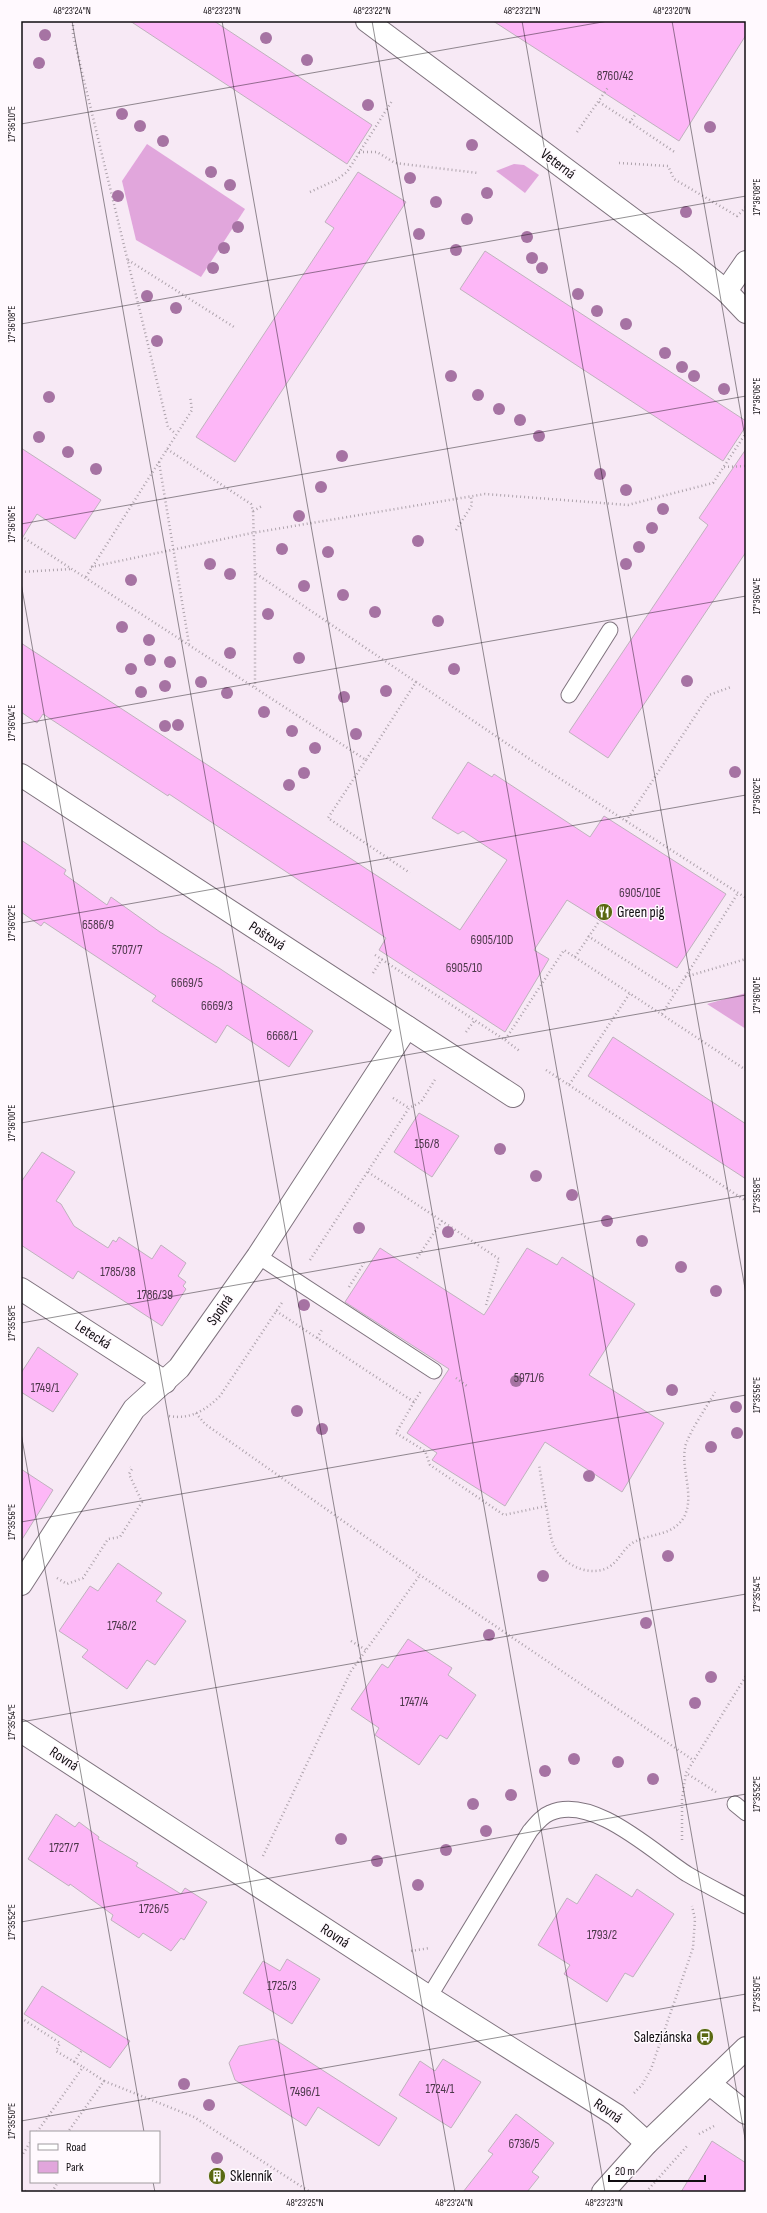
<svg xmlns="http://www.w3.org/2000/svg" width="767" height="2213" font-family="'Sofia Sans Condensed',sans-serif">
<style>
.green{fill:#e1a6dc}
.building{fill:#fdb7f7;stroke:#bfb2bd}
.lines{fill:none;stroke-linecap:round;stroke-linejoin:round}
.lane-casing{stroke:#7f737e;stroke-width:17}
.street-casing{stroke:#7f737e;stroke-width:24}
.path{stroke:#aea3ac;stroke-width:2.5;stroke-dasharray:1 3;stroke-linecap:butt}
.lane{stroke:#fff;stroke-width:15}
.street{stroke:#fff;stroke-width:22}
.tree{fill:#a673a3}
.ticks{fill:none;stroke:#110d11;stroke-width:1;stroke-opacity:0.45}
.labels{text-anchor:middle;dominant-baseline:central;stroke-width:3;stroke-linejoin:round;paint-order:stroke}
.number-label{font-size:13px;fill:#4c384a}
.street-label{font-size:15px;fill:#110d11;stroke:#fff9fe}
.poi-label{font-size:15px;fill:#110d11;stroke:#fff9fe;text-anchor:start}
.neatline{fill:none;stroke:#110d11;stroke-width:1.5}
.ticks-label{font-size:10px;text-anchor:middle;fill:#110d11}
</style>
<rect width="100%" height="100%" fill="#f7e9f5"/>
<g class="green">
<polygon points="147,144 245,209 201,277 136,240 122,181"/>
<polygon points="514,164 524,165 539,175 525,193 496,171"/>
<polygon points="746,993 746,1029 707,1004"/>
</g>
<g class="building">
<polygon points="130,21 214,21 372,125 347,164"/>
<polygon points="493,21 746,21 746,35 679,141"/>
<polygon points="358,172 406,202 235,462 196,437 334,228 325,222"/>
<polygon points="485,251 746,421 746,426 723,461 460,289"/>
<polygon points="21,448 101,500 75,539 37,514 21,540"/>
<polygon points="746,449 746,552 608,758 569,732 708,525 699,518"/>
<polygon points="21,643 460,930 507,860 463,831 458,834 432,818 468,762 492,777 494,774 590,837 604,816 726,894 677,968 567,900 534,950 549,959 505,1032 379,950 386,938 169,794 168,796 43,714 37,723 21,712"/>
<polygon points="21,840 66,870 64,874 107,905 111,897 160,932 219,968 313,1031 289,1067 227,1025 216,1043 152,1001 156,996 44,922 41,926 21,912"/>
<polygon points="613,1037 746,1124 746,1179 588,1076"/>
<polygon points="419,1113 459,1136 432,1177 394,1152"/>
<polygon points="42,1152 75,1172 56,1201 61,1204 74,1226 108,1248 113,1240 116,1242 119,1237 152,1259 161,1245 186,1263 178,1276 186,1282 183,1286 186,1289 162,1326 78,1271 73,1279 21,1245 21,1182"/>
<polygon points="380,1248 484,1315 527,1248 557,1265 562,1257 635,1304 589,1375 664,1423 622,1492 545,1442 505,1506 432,1460 437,1453 407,1433 449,1369 345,1302"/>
<polygon points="38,1347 78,1374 53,1412 21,1392 21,1373"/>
<polygon points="21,1469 53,1490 21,1541"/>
<polygon points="118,1563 162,1593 156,1601 186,1621 155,1665 147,1660 127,1689 82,1657 88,1650 59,1631 90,1586 98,1591"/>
<polygon points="408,1639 452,1668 448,1675 476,1695 447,1739 440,1735 419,1765 375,1735 379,1728 351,1709 382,1664 388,1668"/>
<polygon points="56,1814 75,1827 79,1822 99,1837 98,1839 138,1863 136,1866 181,1894 185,1888 207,1902 184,1940 181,1938 171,1951 143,1933 139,1938 111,1920 113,1915 70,1884 69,1886 28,1859"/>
<polygon points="596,1874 632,1897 637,1889 674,1914 633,1977 625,1973 607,2002 564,1974 570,1965 538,1945 567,1898 577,1904"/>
<polygon points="287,1959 320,1979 292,2024 243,1993 263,1961 280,1971"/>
<polygon points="42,1986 130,2041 110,2068 24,2014"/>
<polygon points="274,2039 397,2118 379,2146 318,2107 306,2126 235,2080 229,2063 239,2046"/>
<polygon points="443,2059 481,2082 451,2128 399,2095 420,2061 435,2071"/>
<polygon points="516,2114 554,2143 532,2172 539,2177 527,2192 463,2192 493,2154 488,2151"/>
<polygon points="712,2141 746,2163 746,2192 681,2192"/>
</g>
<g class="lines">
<defs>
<g id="lane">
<polyline points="569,695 610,630"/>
<polyline points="258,1256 434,1371"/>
<polyline points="735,1804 746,1813"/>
<path d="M429 1997 530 1831C536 1824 542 1816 550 1813 593 1794 653 1852 687 1874 706 1885 726 1895 746 1906"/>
</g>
<g id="street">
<polyline points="367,21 686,259 726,291 746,312"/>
<polyline points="726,291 746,262"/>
<polyline points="21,775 513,1096"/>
<polyline points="21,1289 165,1382"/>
<polyline points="21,1584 134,1409 179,1368 258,1256 407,1027"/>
<polyline points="21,1731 429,1997 616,2115 647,2143"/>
<polyline points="710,2084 746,2113"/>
<polyline points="603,2192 647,2143 746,2048"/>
</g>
</defs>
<use href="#lane" class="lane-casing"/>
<use href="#street" class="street-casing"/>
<g class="path">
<polyline points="73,21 73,35 168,427 176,434"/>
<polyline points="599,102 630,122 635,115"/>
<polyline points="630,122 676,153"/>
<polyline points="577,132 609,86"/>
<polyline points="359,152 377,152 395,163 478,173"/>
<polyline points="619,163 668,166 674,179 737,216 746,207"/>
<polyline points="310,192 336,180 347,172 392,101"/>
<polyline points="128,260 234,327"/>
<polyline points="167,449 251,504 253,511 255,573"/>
<polyline points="159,462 189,644"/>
<polyline points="724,467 746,466"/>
<polyline points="253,511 262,506"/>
<polyline points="456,530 472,505 471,497"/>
<polyline points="21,536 366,760 416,682 255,573 255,687"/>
<polyline points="91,567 252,533 485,494 628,505 713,483 746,433"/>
<polyline points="21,572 72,569"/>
<polyline points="86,577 192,410 190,396"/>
<polyline points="416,682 534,762 746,898"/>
<polyline points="366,760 328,818 410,873"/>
<polyline points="626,821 709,695 731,687"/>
<polyline points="588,936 675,992"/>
<polyline points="375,955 505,1040 564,950 746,1070"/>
<polyline points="575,957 600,920"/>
<polyline points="373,973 382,959"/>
<polyline points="685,977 746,959"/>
<polyline points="662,1014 738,893"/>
<polyline points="466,1032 475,1020"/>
<polyline points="505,1040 521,1052"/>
<polyline points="546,1070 569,1085 630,993"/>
<polyline points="569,1085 746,1201"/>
<polyline points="393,1098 409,1108"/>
<polyline points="368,1172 499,1259 486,1305"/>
<polyline points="417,1258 442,1221"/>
<polyline points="310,1260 409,1108 421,1102 436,1078"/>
<polyline points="349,1287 364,1263"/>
<polyline points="276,1311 414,1402 421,1391"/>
<polyline points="317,1338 323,1328"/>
<polyline points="456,1378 467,1386"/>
<polyline points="414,1402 396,1433 425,1451 430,1465 504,1515 546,1506 539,1465"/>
<polyline points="196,1413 205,1424 420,1575 693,1760"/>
<path d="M169 1416C190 1420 206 1410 220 1396L283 1301"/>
<path d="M546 1506C549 1519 549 1539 556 1550 567 1567 591 1577 609 1567 620 1560 623 1548 634 1542 652 1533 673 1536 684 1517 695 1496 681 1470 685 1448 687 1435 708 1405 715 1392"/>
<polyline points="57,1578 67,1584 83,1578 108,1539 120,1537 142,1502 129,1474 132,1469 130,1467"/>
<polyline points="351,1641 366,1650"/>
<polyline points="716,1792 686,1773 746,1676"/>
<polyline points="682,1840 682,1799 686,1773"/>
<polyline points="263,1856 351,1671 420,1575"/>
<polyline points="411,1951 430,1948"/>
<polyline points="21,2018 60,2043 56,2051 83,2067"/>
<polyline points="74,2062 82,2050"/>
<polyline points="104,2081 194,2117 310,2192"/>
<polyline points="634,2093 642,2085 651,2069 693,1948 695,1919 692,1906"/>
<polyline points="37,2132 83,2067 104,2081 68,2132"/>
<polyline points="699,2134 716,2125"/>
<polyline points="21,2157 31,2141"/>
<polyline points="21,2189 27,2192"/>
<polyline points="52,2192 58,2182"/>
<polyline points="646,2192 688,2145"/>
</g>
<use href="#lane" class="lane"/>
<use href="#street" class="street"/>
</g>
<g class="tree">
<circle cx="45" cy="35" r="6"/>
<circle cx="266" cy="38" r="6"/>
<circle cx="307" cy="60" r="6"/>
<circle cx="39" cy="63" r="6"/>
<circle cx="368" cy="105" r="6"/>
<circle cx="122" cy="114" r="6"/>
<circle cx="140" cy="126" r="6"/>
<circle cx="710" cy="127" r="6"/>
<circle cx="163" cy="141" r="6"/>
<circle cx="472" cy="145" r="6"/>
<circle cx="211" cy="172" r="6"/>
<circle cx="410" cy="178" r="6"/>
<circle cx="230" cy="185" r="6"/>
<circle cx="487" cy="193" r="6"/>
<circle cx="118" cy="196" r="6"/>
<circle cx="436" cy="202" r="6"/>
<circle cx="686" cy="212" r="6"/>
<circle cx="467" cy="219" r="6"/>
<circle cx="238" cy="227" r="6"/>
<circle cx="419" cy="234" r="6"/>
<circle cx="527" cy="237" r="6"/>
<circle cx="224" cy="248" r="6"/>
<circle cx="456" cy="250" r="6"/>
<circle cx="532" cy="258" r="6"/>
<circle cx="213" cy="268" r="6"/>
<circle cx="542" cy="268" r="6"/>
<circle cx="578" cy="294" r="6"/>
<circle cx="147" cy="296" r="6"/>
<circle cx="176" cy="308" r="6"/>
<circle cx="597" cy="311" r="6"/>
<circle cx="626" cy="324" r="6"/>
<circle cx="157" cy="341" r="6"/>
<circle cx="665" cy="353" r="6"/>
<circle cx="682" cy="367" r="6"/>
<circle cx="451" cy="376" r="6"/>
<circle cx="694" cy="376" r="6"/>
<circle cx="724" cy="389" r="6"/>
<circle cx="478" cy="395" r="6"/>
<circle cx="49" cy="397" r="6"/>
<circle cx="499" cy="409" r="6"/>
<circle cx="520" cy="420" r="6"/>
<circle cx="539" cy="436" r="6"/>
<circle cx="39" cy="437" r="6"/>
<circle cx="68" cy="452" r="6"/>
<circle cx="342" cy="456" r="6"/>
<circle cx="96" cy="469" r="6"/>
<circle cx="600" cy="474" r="6"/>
<circle cx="321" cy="487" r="6"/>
<circle cx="626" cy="490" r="6"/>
<circle cx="663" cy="509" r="6"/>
<circle cx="299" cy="516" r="6"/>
<circle cx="652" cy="528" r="6"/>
<circle cx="418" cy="541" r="6"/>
<circle cx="639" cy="547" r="6"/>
<circle cx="282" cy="549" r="6"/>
<circle cx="328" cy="552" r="6"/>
<circle cx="210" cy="564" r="6"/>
<circle cx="626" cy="564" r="6"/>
<circle cx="230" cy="574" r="6"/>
<circle cx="131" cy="580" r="6"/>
<circle cx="304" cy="586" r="6"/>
<circle cx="343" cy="595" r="6"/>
<circle cx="375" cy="612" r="6"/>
<circle cx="268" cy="614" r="6"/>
<circle cx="438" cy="621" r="6"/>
<circle cx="122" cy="627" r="6"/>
<circle cx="149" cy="640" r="6"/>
<circle cx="230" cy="653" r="6"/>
<circle cx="299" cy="658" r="6"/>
<circle cx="150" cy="660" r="6"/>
<circle cx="170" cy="662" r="6"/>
<circle cx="131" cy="669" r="6"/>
<circle cx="454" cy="669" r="6"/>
<circle cx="687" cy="681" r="6"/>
<circle cx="201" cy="682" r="6"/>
<circle cx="165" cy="686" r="6"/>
<circle cx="386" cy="691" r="6"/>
<circle cx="141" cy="692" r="6"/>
<circle cx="227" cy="693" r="6"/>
<circle cx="344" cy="697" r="6"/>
<circle cx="264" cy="712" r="6"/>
<circle cx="178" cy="725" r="6"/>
<circle cx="165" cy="726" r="6"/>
<circle cx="292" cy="731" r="6"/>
<circle cx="356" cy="734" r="6"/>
<circle cx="315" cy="748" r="6"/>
<circle cx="735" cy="772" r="6"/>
<circle cx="304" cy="773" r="6"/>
<circle cx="289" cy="785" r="6"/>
<circle cx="500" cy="1149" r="6"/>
<circle cx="536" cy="1176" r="6"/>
<circle cx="572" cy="1195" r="6"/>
<circle cx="607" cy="1221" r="6"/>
<circle cx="359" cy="1228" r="6"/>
<circle cx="448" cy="1232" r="6"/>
<circle cx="642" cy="1241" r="6"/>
<circle cx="681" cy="1267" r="6"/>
<circle cx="716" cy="1291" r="6"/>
<circle cx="304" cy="1305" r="6"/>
<circle cx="516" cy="1381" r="6"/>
<circle cx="672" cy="1390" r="6"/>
<circle cx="736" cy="1407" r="6"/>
<circle cx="297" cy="1411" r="6"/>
<circle cx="322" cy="1429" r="6"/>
<circle cx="737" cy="1433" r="6"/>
<circle cx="711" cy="1447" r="6"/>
<circle cx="589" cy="1476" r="6"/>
<circle cx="668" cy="1556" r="6"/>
<circle cx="543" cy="1576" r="6"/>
<circle cx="646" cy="1623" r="6"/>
<circle cx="489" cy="1635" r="6"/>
<circle cx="711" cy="1677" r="6"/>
<circle cx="695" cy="1703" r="6"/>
<circle cx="574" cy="1759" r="6"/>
<circle cx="618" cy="1762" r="6"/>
<circle cx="545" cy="1771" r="6"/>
<circle cx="653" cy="1779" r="6"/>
<circle cx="511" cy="1795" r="6"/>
<circle cx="473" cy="1804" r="6"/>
<circle cx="486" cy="1831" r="6"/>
<circle cx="341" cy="1839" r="6"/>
<circle cx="446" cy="1850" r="6"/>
<circle cx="377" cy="1861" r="6"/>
<circle cx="418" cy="1885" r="6"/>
<circle cx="184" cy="2084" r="6"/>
<circle cx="209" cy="2105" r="6"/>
<circle cx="217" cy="2158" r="6"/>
</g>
<path class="ticks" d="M72 21 455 2192M222 21 605 2192M372 21 746 2144M522 21 746 1294M672 21 746 443M21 124 608 21M21 324 746 196M21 524 746 396M21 583 305 2192M21 724 746 596M21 923 746 795M21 1123 746 995M21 1323 746 1195M21 1433 144 2132M21 1522 746 1395M21 1722 746 1594M21 1922 746 1794M21 2121 746 1994M153 2182 155 2192"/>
<defs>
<symbol id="restaurant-disc" viewBox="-11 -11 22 22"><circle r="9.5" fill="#5a6912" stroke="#fff9fe"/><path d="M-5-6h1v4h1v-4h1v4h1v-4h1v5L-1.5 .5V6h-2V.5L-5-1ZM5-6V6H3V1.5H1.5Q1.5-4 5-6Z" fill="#fff"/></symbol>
<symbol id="bus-disc" viewBox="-11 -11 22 22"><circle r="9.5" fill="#5a6912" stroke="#fff9fe"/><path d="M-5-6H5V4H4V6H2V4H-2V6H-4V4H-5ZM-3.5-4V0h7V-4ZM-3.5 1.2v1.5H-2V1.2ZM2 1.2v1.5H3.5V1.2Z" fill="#fff"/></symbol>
<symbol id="building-disc" viewBox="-11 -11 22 22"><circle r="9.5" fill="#5a6912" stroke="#fff9fe"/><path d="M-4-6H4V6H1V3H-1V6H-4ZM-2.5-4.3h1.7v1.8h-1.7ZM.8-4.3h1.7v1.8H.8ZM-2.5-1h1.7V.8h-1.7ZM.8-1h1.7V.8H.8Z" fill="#fff"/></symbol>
</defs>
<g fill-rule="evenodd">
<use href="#restaurant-disc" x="594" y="902" width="20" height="20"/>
<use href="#bus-disc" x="695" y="2027" width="20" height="20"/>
<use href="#building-disc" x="207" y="2166" width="20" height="20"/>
</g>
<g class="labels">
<g class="number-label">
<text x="615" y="76">8760/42</text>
<text x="640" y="893">6905/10E</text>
<text x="98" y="925">6586/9</text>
<text x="492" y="940">6905/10D</text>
<text x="127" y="950">5707/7</text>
<text x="464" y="968">6905/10</text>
<text x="187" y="983">6669/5</text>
<text x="217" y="1006">6669/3</text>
<text x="282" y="1036">6668/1</text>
<text x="427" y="1144">156/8</text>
<text x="118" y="1272">1785/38</text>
<text x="155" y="1295">1786/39</text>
<text x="529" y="1378">5971/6</text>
<text x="45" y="1388">1749/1</text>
<text x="122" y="1626">1748/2</text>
<text x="414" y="1702">1747/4</text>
<text x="64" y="1848">1727/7</text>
<text x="154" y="1909">1726/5</text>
<text x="602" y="1935">1793/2</text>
<text x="282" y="1986">1725/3</text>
<text x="440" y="2089">1724/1</text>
<text x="305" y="2092">7496/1</text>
<text x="524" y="2144">6736/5</text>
</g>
<g class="street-label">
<text transform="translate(558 164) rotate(37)">Veterná</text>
<text transform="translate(267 936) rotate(33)">Poštová</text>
<text transform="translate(220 1310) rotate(-55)">Spojná</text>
<text transform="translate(93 1335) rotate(33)">Letecká</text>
<text transform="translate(64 1759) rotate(33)">Rovná</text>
<text transform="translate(335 1936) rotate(33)">Rovná</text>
<text transform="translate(608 2111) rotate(35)">Rovná</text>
</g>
<g class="poi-label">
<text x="617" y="912">Green pig</text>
<text x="692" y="2037" text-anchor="end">Saleziánska</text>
<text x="230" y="2176">Sklenník</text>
</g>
</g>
<rect width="767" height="2213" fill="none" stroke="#fff9fe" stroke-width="44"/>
<rect x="30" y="2131" width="130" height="52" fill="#fff9fe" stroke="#a09b9f"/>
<rect x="38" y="2144" width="20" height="6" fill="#ffffff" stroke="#a09b9f"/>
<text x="66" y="2151" font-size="12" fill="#110d11">Road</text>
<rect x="38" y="2161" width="20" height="12" fill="#e1a6dc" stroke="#a09b9f"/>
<text x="66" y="2171" font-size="12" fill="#110d11">Park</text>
<path d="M609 2175v6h96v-6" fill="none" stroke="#110d11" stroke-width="2"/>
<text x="615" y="2175" font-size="12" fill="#110d11" stroke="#fff9fe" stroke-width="3" paint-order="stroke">20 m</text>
<rect x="22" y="22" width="723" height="2169" class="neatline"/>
<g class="ticks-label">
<text x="72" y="14">48°23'24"N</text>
<text x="222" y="14">48°23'23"N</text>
<text x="372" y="14">48°23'22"N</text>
<text x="522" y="14">48°23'21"N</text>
<text x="672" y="14">48°23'20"N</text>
<text transform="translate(11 124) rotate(-90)" y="4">17°36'10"E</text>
<text transform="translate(756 197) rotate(-90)" y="4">17°36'08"E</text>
<text transform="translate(11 324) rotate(-90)" y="4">17°36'08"E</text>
<text transform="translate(756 396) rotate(-90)" y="4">17°36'06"E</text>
<text transform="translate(11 524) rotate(-90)" y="4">17°36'06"E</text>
<text transform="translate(756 596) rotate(-90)" y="4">17°36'04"E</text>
<text transform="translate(11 723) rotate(-90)" y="4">17°36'04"E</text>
<text transform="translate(756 796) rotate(-90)" y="4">17°36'02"E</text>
<text transform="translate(11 923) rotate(-90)" y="4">17°36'02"E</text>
<text transform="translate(756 995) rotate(-90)" y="4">17°36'00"E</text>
<text transform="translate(11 1123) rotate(-90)" y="4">17°36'00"E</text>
<text transform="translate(756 1195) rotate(-90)" y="4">17°35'58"E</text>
<text transform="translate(11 1323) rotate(-90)" y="4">17°35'58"E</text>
<text transform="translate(756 1395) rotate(-90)" y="4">17°35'56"E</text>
<text transform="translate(11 1522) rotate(-90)" y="4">17°35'56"E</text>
<text transform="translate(756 1594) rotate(-90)" y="4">17°35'54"E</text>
<text transform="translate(11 1722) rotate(-90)" y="4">17°35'54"E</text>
<text transform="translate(756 1794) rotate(-90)" y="4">17°35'52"E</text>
<text transform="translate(11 1922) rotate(-90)" y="4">17°35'52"E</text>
<text transform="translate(756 1994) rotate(-90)" y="4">17°35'50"E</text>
<text transform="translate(11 2121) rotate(-90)" y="4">17°35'50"E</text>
<text x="305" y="2206">48°23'25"N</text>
<text x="454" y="2206">48°23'24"N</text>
<text x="604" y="2206">48°23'23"N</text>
</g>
</svg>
